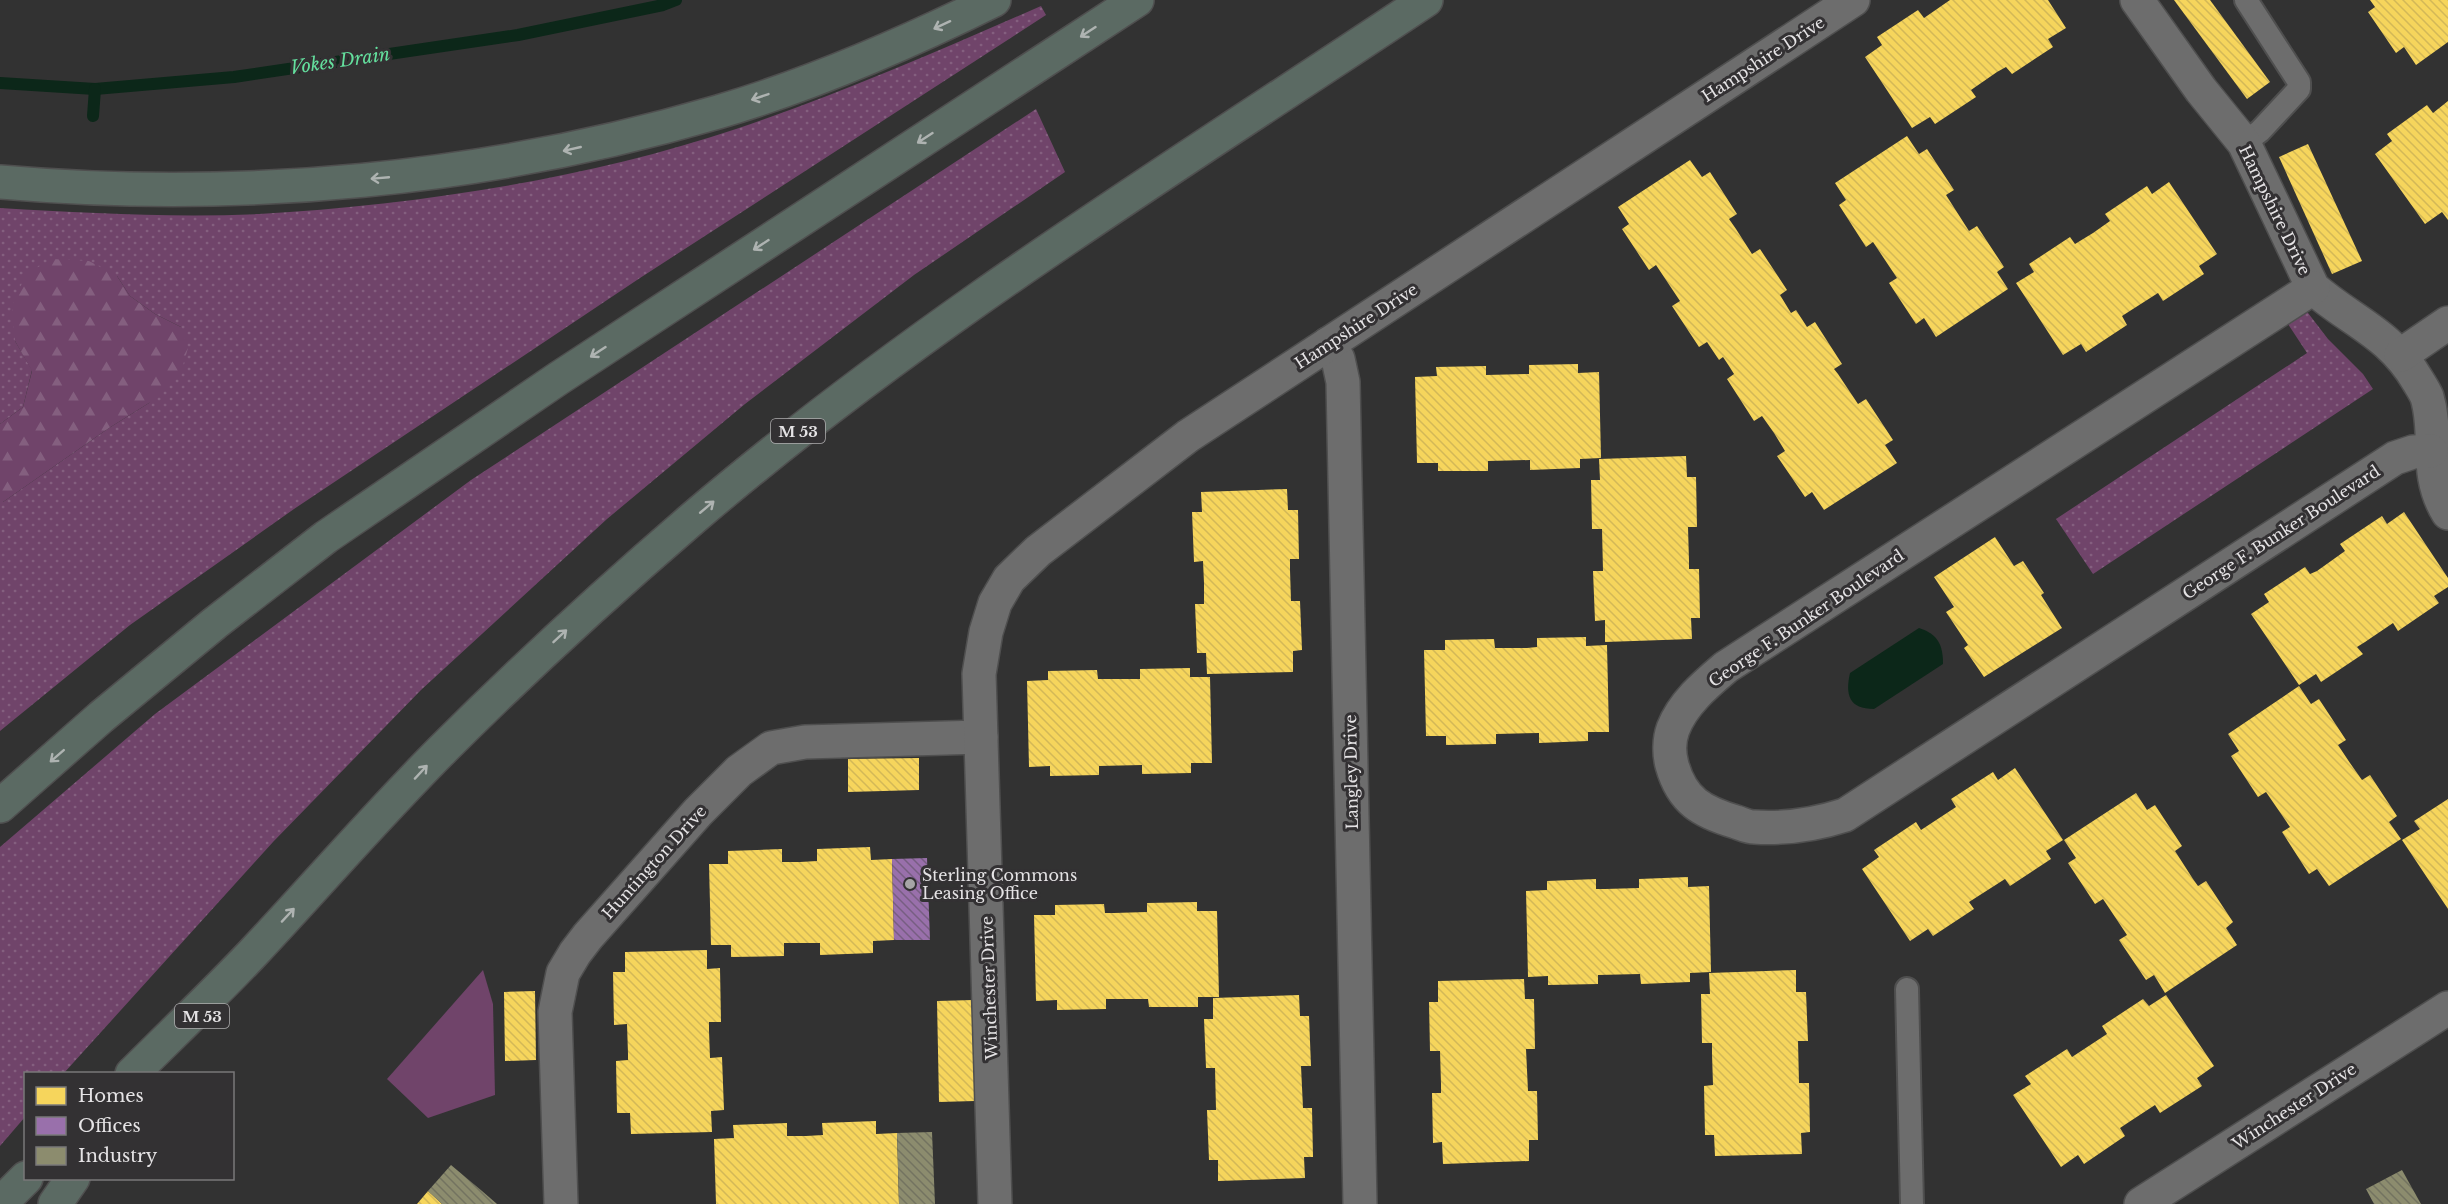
<svg xmlns="http://www.w3.org/2000/svg" width="2448" height="1204" font-family="'Libre Baskerville',serif">
<style>
.grass{fill:url(#grass-dots)}
.forest{fill:url(#forest-firs)}
.green{fill:#70446a}
.water{fill:#0c2719}
.homes{fill:url(#homes-back-hatch)}
.offices{fill:url(#offices-back-hatch)}
.industry{fill:url(#industry-back-hatch)}
.lines{fill:none;stroke-linecap:round;stroke-linejoin:round}
.stream{stroke:#0c2719;stroke-width:12}
.service-casing{stroke:#4f4f4f;stroke-width:26}
.minor-casing{stroke:#4f4f4f;stroke-width:36}
.motorway-casing{stroke:#4f4f4f;stroke-width:36}
.service{stroke:#6d6d6d;stroke-width:22}
.minor{stroke:#6d6d6d;stroke-width:33}
.motorway{stroke:#5b6a63;stroke-width:33}
.oneway{stroke:#aeb3b1}
.poi-dot{fill:#a6a5a6;stroke:#333133;stroke-width:2}
.labels{text-anchor:middle;dominant-baseline:central;stroke-width:6;stroke-linejoin:round;paint-order:stroke}
.shield{fill:#333133;stroke:#b0aeb0;stroke-width:1.5}
.shield-label{font-size:15px;font-weight:bold;fill:#e5e3e5}
.street-label{font-size:16px;fill:#e5e3e5;stroke:#333133}
.poi-label{font-size:16px;fill:#e5e3e5;stroke:#333133;text-anchor:start}
.water-label{font-size:18px;font-style:italic;fill:#64e09e;stroke:#333133}
</style>
<defs>
<pattern id="grass-dots" width="8" height="8" patternUnits="userSpaceOnUse" patternTransform="scale(1.5)"><rect width="8" height="8" fill="#70446a"/><path d="M2 2h.1M6 6h.1" fill="none" stroke="#845f7f" stroke-width="1.8" stroke-linecap="round"/></pattern>
<pattern id="forest-firs" width="22" height="20" patternUnits="userSpaceOnUse" patternTransform="scale(1.5)"><rect width="22" height="20" fill="#70446a"/><path d="M5 1l3.5 6h-7zM16 11l3.5 6h-7z" fill="#845f7f"/></pattern>
<pattern id="homes-back-hatch" width="6" height="6" patternUnits="userSpaceOnUse" patternTransform="scale(1.5)"><rect width="6" height="6" fill="#f6d55c"/><path d="M-1 5l2 2M0 0l6 6M5-1l2 2" fill="none" stroke="#d3b857"/></pattern>
<pattern id="offices-back-hatch" width="6" height="6" patternUnits="userSpaceOnUse" patternTransform="scale(1.5)"><rect width="6" height="6" fill="#9970ab"/><path d="M-1 5l2 2M0 0l6 6M5-1l2 2" fill="none" stroke="#775e82"/></pattern>
<pattern id="industry-back-hatch" width="6" height="6" patternUnits="userSpaceOnUse" patternTransform="scale(1.5)"><rect width="6" height="6" fill="#8c8c6e"/><path d="M-1 5l2 2M0 0l6 6M5-1l2 2" fill="none" stroke="#737360"/></pattern>
</defs>
<rect width="100%" height="100%" fill="#323232"/>
<g class="grass">
<path d="M1041 6 1046 15 640 278 294 509 130 625 0 731V502H3L109 428 149 403 181 327 155 314 130 296 117 276 15 341 32 370 23 407 0 424V208C86 213 173 218 259 214 415 205 587 179 736 129 840 94 941 50 1041 6Z"/>
<polygon points="1036,109 1065,172 914,275 745,404 607,519 421,690 273,842 64,1073 26,1074 25,1117 0,1146 0,847 155,714 471,480"/>
<polygon points="2305,309 2328,339 2363,374 2373,389 2093,574 2056,519 2307,353 2286,321"/>
</g>
<polygon class="forest" points="52,259 89,261 117,276 130,296 155,314 181,327 188,348 181,372 149,403 109,428 3,502 0,502 0,424 23,407 32,371 15,341 12,306 26,274"/>
<polygon class="green" points="483,970 493,1004 495,1095 428,1118 387,1079"/>
<path class="water" d="M1919 628C1938 634 1943 645 1943 664L1874 709C1849 709 1845 695 1850 673Z"/>
<g class="homes">
<polygon points="1950,0 2048,0 2066,28 2048,39 2053,47 2012,74 2006,67 1997,72 1971,90 1976,97 1935,124 1930,117 1912,128 1865,57 1882,45 1877,37 1918,10 1924,18"/>
<polygon points="2174,0 2210,0 2270,82 2247,99"/>
<polygon points="2370,0 2448,0 2448,42 2416,65 2404,47 2396,53 2368,12 2375,7"/>
<polygon points="2448,101 2448,220 2442,212 2425,224 2375,154 2392,141 2387,134 2427,105 2433,113"/>
<polygon points="1907,136 1919,154 1927,149 1954,190 1946,195 1969,231 1977,226 2004,267 1997,272 2008,289 1936,337 1924,318 1916,324 1889,283 1897,278 1873,242 1866,247 1839,205 1846,200 1835,183"/>
<polygon points="2308,144 2362,261 2332,274 2279,157"/>
<polygon points="1690,160 1702,177 1710,172 1737,214 1729,219 1736,229 1752,254 1760,249 1787,290 1780,295 1791,313 1796,310 1807,327 1815,322 1842,364 1834,369 1838,374 1858,404 1866,399 1893,440 1885,445 1897,463 1824,510 1812,492 1805,497 1777,456 1785,451 1774,433 1762,416 1754,421 1727,379 1734,374 1729,366 1723,357 1719,360 1707,342 1699,347 1672,306 1680,301 1656,265 1649,270 1622,229 1629,224 1618,207"/>
<polygon points="2169,182 2217,254 2199,266 2204,274 2163,301 2158,293 2122,316 2127,325 2086,352 2081,344 2063,355 2016,283 2034,272 2029,264 2070,237 2075,244 2093,233 2110,221 2105,214 2147,186 2152,194"/>
<polygon points="1578,364 1578,373 1599,372 1601,458 1580,459 1580,468 1530,470 1530,460 1488,461 1488,471 1438,471 1438,463 1417,463 1415,377 1437,376 1436,367 1486,366 1486,375 1529,374 1529,365"/>
<polygon points="1686,456 1687,477 1696,477 1697,527 1688,527 1689,561 1689,569 1699,569 1700,618 1691,618 1692,639 1605,642 1605,620 1595,621 1593,571 1603,571 1602,529 1592,529 1591,480 1600,480 1599,459"/>
<polygon points="1287,489 1288,510 1298,510 1299,559 1290,559 1290,570 1291,601 1300,601 1302,650 1293,651 1293,672 1207,674 1206,653 1197,653 1195,604 1204,604 1204,583 1203,561 1194,562 1192,512 1202,512 1201,492"/>
<polygon points="2404,512 2448,578 2448,587 2434,596 2439,603 2398,631 2393,623 2365,642 2357,647 2363,654 2321,682 2316,674 2299,685 2251,614 2269,602 2264,594 2305,567 2310,574 2317,571 2345,551 2340,544 2382,516 2387,524"/>
<polygon points="1995,537 2014,566 2023,561 2044,593 2041,595 2062,628 1984,677 1964,648 1968,645 1946,612 1954,607 1934,577"/>
<polygon points="1586,637 1586,646 1607,645 1609,732 1588,732 1588,741 1539,743 1539,733 1496,734 1496,744 1446,745 1446,736 1426,736 1424,650 1445,650 1445,640 1494,639 1495,648 1527,648 1537,647 1537,638"/>
<polygon points="1190,668 1190,677 1210,677 1212,763 1191,763 1191,773 1142,774 1142,765 1099,766 1099,775 1050,776 1050,766 1029,767 1027,681 1048,680 1048,671 1097,670 1098,679 1140,679 1140,669"/>
<polygon points="2299,686 2311,704 2319,699 2346,740 2338,745 2350,763 2362,780 2370,775 2397,816 2389,822 2401,839 2329,886 2317,869 2309,874 2282,832 2290,827 2266,792 2258,797 2231,756 2239,751 2228,734"/>
<polygon points="919,758 919,790 848,792 848,759"/>
<polygon points="2015,768 2063,840 2046,851 2051,859 2010,886 2005,879 1969,902 1974,909 1933,936 1928,929 1910,941 1862,869 1879,857 1874,850 1916,822 1921,830 1956,807 1951,799 1993,772 1998,780"/>
<polygon points="2136,793 2147,810 2155,805 2182,846 2175,851 2193,879 2198,886 2206,881 2233,922 2226,928 2237,945 2165,993 2154,975 2146,980 2119,940 2127,935 2103,899 2095,904 2068,863 2076,858 2064,840"/>
<polygon points="2448,799 2448,909 2402,840 2420,829 2414,821"/>
<polygon points="870,847 871,860 892,859 893,900 894,940 873,941 873,953 820,955 820,943 784,943 784,956 731,957 731,945 711,945 709,864 728,864 728,851 782,849 782,862 800,862 817,861 817,849"/>
<polygon points="1688,877 1688,887 1709,886 1711,972 1690,973 1690,982 1641,984 1640,974 1598,975 1598,984 1548,985 1548,976 1528,977 1526,891 1547,890 1547,881 1596,879 1596,889 1605,889 1639,888 1639,879"/>
<polygon points="1197,902 1197,911 1217,911 1219,997 1198,997 1198,1007 1149,1007 1148,999 1106,999 1106,1009 1057,1010 1057,1000 1036,1001 1034,915 1055,915 1055,905 1104,904 1105,913 1114,913 1147,912 1147,903"/>
<polygon points="707,950 707,969 720,968 721,1022 709,1022 709,1031 710,1058 722,1057 724,1110 711,1111 712,1132 631,1134 630,1113 617,1113 616,1061 628,1060 628,1054 627,1024 614,1025 613,972 625,972 625,952"/>
<polygon points="1796,970 1796,992 1806,992 1808,1041 1798,1041 1799,1083 1809,1083 1810,1132 1801,1133 1802,1154 1715,1156 1714,1135 1705,1135 1704,1086 1713,1085 1712,1054 1712,1043 1702,1043 1701,994 1710,994 1709,973"/>
<polygon points="1524,979 1525,999 1534,999 1535,1049 1526,1049 1528,1091 1537,1091 1538,1140 1529,1140 1529,1161 1443,1164 1442,1142 1433,1143 1432,1093 1441,1093 1441,1084 1440,1051 1430,1051 1429,1002 1438,1002 1438,981"/>
<polygon points="535,991 536,1060 505,1061 504,992"/>
<polygon points="1299,995 1300,1016 1309,1016 1311,1066 1301,1066 1303,1108 1312,1108 1313,1157 1304,1157 1305,1178 1218,1181 1218,1160 1209,1160 1207,1110 1216,1110 1215,1068 1206,1068 1204,1019 1213,1019 1213,998"/>
<polygon points="2166,995 2214,1066 2197,1078 2202,1086 2160,1113 2155,1105 2129,1122 2120,1128 2125,1136 2084,1164 2078,1155 2061,1167 2013,1095 2031,1084 2025,1076 2067,1049 2072,1057 2107,1034 2102,1026 2143,999 2149,1006"/>
<polygon points="973,1000 975,1101 939,1102 937,1001"/>
<polygon points="876,1121 876,1134 897,1133 899,1204 716,1204 714,1139 734,1138 733,1125 787,1123 787,1136 806,1136 823,1135 822,1123"/>
<polygon points="428,1191 442,1204 417,1204"/>
</g>
<polygon class="offices" points="927,858 930,940 894,940 892,859"/>
<g class="industry">
<polygon points="932,1132 935,1204 899,1204 897,1133"/>
<polygon points="451,1165 482,1191 497,1204 442,1204 428,1191"/>
<polygon points="2402,1170 2421,1204 2374,1204 2366,1189"/>
</g>
<g class="lines">
<g class="stream">
<polyline points="0,83 95,89 234,77 518,35 663,5 676,0"/>
<polyline points="93,116 95,89"/>
</g>
<defs>
<g id="service">
<polyline points="2244,143 2260,131 2299,89 2299,82 2246,0"/>
<polyline points="1907,989 1912,1204"/>
</g>
<g id="minor">
<path d="M2137 0 2201 90 2244 143 2313 288C2352 322 2390 333 2418 381 2421 386 2425 392 2427 397 2439 437 2423 472 2448 513"/>
<path d="M2313 288 1726 667C1706 684 1683 703 1673 729 1669 740 1669 754 1672 765 1682 801 1702 812 1736 822 1742 824 1748 827 1754 827 1784 829 1817 824 1845 815L2395 458 2413 452 2431 451"/>
<polyline points="1328,344 1338,359 1343,382 1360,1204"/>
<polyline points="2401,355 2448,323"/>
<polyline points="561,1204 555,1012 563,973 575,953 588,936 698,812 739,771 771,748 805,742 981,737"/>
<polyline points="995,1204 979,674 986,632 995,603 1009,579 1038,551 1188,436 1853,0"/>
<polyline points="2141,1204 2448,1008"/>
</g>
<g id="motorway">
<path d="M0 182C241 203 486 180 718 112 813 84 905 44 994 0"/>
<polyline points="0,806 101,717 215,623 326,537 559,378 1137,0"/>
<path d="M132 1074C172 1034 213 995 252 954 316 886 377 815 443 749 523 669 606 593 692 519 920 324 1177 166 1426 0"/>
<polyline points="0,1204 26,1178"/>
<polyline points="55,1204 73,1178"/>
</g>
</defs>
<use href="#service" class="service-casing"/>
<use href="#minor" class="minor-casing"/>
<use href="#motorway" class="motorway-casing"/>
<use href="#service" class="service"/>
<use href="#minor" class="minor"/>
<use href="#motorway" class="motorway"/>
</g>
<defs><path id="oneway-shaft" d="M-6 0H5M1.5-3L5.5 0L1.5 3" fill="none" stroke-width="1.6" stroke-linecap="round" stroke-linejoin="round" transform="scale(1.5)"/></defs>
<g class="oneway">
<use href="#oneway-shaft" transform="translate(942 25) rotate(155)"/>
<use href="#oneway-shaft" transform="translate(1088 32) rotate(147)"/>
<use href="#oneway-shaft" transform="translate(760 97) rotate(161)"/>
<use href="#oneway-shaft" transform="translate(925 138) rotate(147)"/>
<use href="#oneway-shaft" transform="translate(572 149) rotate(167)"/>
<use href="#oneway-shaft" transform="translate(380 178) rotate(175)"/>
<use href="#oneway-shaft" transform="translate(761 245) rotate(147)"/>
<use href="#oneway-shaft" transform="translate(598 352) rotate(147)"/>
<use href="#oneway-shaft" transform="translate(707 507) rotate(-40)"/>
<use href="#oneway-shaft" transform="translate(560 636) rotate(-43)"/>
<use href="#oneway-shaft" transform="translate(57 756) rotate(139)"/>
<use href="#oneway-shaft" transform="translate(421 772) rotate(-47)"/>
<use href="#oneway-shaft" transform="translate(288 915) rotate(-47)"/>
</g>
<circle class="poi-dot" cx="910" cy="884" r="6"/>
<g class="labels">
<g class="shield">
<rect x="771" y="419" width="54" height="24" rx="4.5"/>
<rect x="175" y="1004" width="54" height="24" rx="4.5"/>
</g>
<g class="shield-label">
<text x="798" y="431">M 53</text>
<text x="202" y="1016">M 53</text>
</g>
<g class="street-label">
<text transform="translate(1763 59) rotate(-33)">Hampshire Drive</text>
<text transform="translate(2275 210) rotate(64)">Hampshire Drive</text>
<text transform="translate(1356 326) rotate(-33)">Hampshire Drive</text>
<text transform="translate(2281 532) rotate(-33)">George F. Bunker Boulevard</text>
<text transform="translate(1806 618) rotate(-34)">George F. Bunker Boulevard</text>
<text transform="translate(1351 772) rotate(-91)">Langley Drive</text>
<text transform="translate(654 862) rotate(-48)">Huntington Drive</text>
<text transform="translate(989 988) rotate(-92)">Winchester Drive</text>
<text transform="translate(2294 1106) rotate(-33)">Winchester Drive</text>
</g>
<g class="poi-label">
<text x="922" y="875">Sterling Commons<tspan x="922" dy="18">Leasing Office</tspan></text>
</g>
<g class="water-label">
<text transform="translate(340 61) rotate(-8)">Vokes Drain</text>
</g>
</g>
<rect x="24" y="1072" width="210" height="108" fill="#333133" stroke="#7a787a" stroke-width="1.5"/>
<rect x="36" y="1087" width="30" height="18" fill="#f6d55c" stroke="#7a787a" stroke-width="1.5"/>
<text x="78" y="1102" font-size="18" fill="#e5e3e5">Homes</text>
<rect x="36" y="1117" width="30" height="18" fill="#9970ab" stroke="#7a787a" stroke-width="1.5"/>
<text x="78" y="1132" font-size="18" fill="#e5e3e5">Offices</text>
<rect x="36" y="1147" width="30" height="18" fill="#8c8c6e" stroke="#7a787a" stroke-width="1.5"/>
<text x="78" y="1162" font-size="18" fill="#e5e3e5">Industry</text>
</svg>
